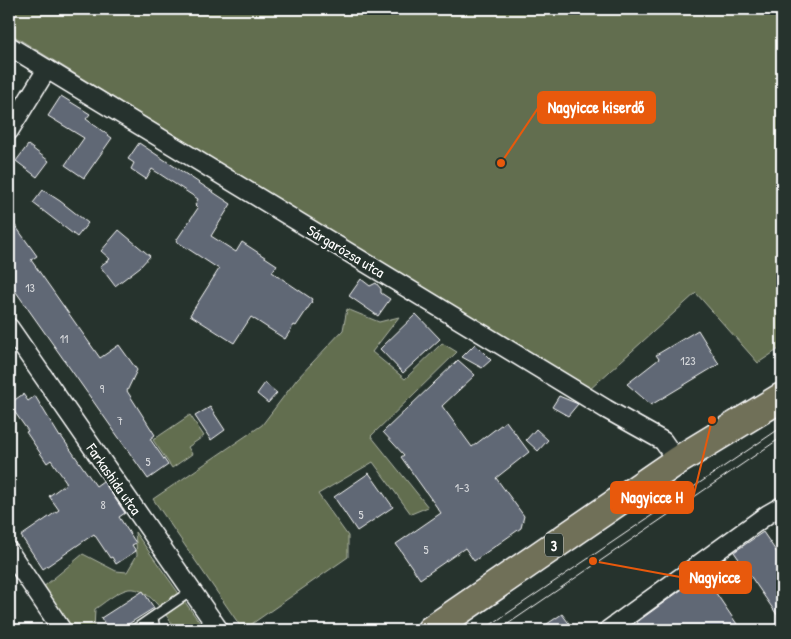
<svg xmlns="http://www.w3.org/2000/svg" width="791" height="639" font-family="'Patrick Hand',sans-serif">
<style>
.green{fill:#626e4f;stroke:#b0b6a7}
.building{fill:#606875;stroke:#fff}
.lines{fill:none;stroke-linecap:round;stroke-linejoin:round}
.lane-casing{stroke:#fff;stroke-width:12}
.street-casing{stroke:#fff;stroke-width:21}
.primary-casing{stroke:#fff;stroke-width:31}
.lane{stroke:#26332d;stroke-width:9}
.street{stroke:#26332d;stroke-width:18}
.primary{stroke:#706f59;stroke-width:28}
.tram{stroke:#fff;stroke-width:1}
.labels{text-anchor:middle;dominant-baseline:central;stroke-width:5;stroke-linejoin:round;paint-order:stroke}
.number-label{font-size:12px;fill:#d7d9dc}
.shield{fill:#26332d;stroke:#bec2c0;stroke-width:1}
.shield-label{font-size:14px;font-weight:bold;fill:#fff}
.street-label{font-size:15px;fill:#fff;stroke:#26332d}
.leader{fill:none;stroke:#e8590c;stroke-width:2}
.callout-dot{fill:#e8590c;stroke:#26332d;stroke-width:2}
.callout{fill:#e8590c;stroke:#e8590c;stroke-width:2}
.callout-label{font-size:16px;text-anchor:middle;font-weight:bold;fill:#fff}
</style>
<rect width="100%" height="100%" fill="#26332d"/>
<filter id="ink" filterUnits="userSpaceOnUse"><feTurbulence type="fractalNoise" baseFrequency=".02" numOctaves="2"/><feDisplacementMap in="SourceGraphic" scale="10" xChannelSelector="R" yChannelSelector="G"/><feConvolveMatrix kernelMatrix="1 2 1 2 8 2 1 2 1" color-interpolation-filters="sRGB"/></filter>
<g filter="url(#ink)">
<g class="green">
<polygon points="9,9 782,9 782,347 758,363 696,293 588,391 9,33"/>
<polygon points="347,309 379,322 399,317 372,352 405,379 442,343 457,352 371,436 428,507 411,514 373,462 318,494 348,536 348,557 243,630 153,499 262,425 297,379 343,330"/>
<polygon points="190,415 204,436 188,447 192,454 172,468 153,440"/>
<path d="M135 532 205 630H177C166 616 146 582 125 590 114 594 104 603 95 609L94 630H64L42 588 83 554 116 571 127 572 137 555Z"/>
</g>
<g class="building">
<polygon points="61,96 90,114 86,119 112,138 84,178 65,165 84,138 48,116"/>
<polygon points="139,143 231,204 211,236 236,252 242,242 277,265 272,272 312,299 311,301 312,302 296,326 294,325 285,339 251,317 234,343 190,315 219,269 176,241 198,208 195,205 198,199 152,169 146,179 131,169 134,163 128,159"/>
<polygon points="28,145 49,161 37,177 16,161"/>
<polygon points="43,190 60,201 88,223 77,237 33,203"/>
<polygon points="9,217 37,256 31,260 100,358 119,345 137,370 127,391 155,435 150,439 168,465 148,479 9,282"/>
<polygon points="119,230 150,256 140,267 115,286 100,266 110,259 101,251"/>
<polygon points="361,279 370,286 376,283 381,289 381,293 390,299 378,316 349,296"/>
<polygon points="416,314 440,339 403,373 380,349"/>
<polygon points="698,330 719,364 651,405 627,384 659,359 656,355"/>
<polygon points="475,344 491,360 482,368 462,357"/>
<polygon points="458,360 475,375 442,406 472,447 506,421 529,452 496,478 524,516 521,528 474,561 465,548 420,579 396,544 441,513 401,457 404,455 383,432"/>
<polygon points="265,383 277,393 268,403 257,394"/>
<polygon points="23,394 28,401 35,396 60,437 61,436 96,486 103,481 125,513 119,517 136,543 132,545 136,551 116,564 112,557 110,558 94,534 43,569 21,536 59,510 49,496 67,483 51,460 47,463 26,432 28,431 9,404"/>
<polygon points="559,396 578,404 568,416 552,407"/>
<polygon points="210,407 225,430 211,440 195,416"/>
<polygon points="536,429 548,440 538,451 526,440"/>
<polygon points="369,473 393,507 357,531 334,497"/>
<polygon points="763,532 782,560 782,622 734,552"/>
<polygon points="703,574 741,630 642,630 637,622"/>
<polygon points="143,591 154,608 119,630 109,630 101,618"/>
<polygon points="562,614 574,630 538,630"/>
</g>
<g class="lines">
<defs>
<g id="lane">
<polyline points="153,618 155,630"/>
<polyline points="134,630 191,591"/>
</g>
<g id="street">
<polyline points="9,46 606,409 663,441 677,461"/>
<polyline points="9,131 47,69"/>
<polyline points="9,327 219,630"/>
<polyline points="9,551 62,630"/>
<polyline points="608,630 768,514 782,506"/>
</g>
<polyline id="primary" points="431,630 677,461 782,397"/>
</defs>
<use href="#lane" class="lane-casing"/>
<use href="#street" class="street-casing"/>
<use href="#primary" class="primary-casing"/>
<use href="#lane" class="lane"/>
<use href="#street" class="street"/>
<use href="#primary" class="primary"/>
<g class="tram">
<polyline points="483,630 782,427"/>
<polyline points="499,630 782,437"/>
</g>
</g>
</g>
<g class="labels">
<g class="number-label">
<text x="30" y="287">13</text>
<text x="64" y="338">11</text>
<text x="688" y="360">123</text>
<text x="102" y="388">9</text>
<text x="120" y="420">7</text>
<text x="148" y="461">5</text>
<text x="462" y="487">1-3</text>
<text x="103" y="504">8</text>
<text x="361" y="514">5</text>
<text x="426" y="549">5</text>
</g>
<rect class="shield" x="545" y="533.5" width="18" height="23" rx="4"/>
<g class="shield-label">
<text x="554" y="545">3</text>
</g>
<g class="street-label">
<text transform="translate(346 251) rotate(31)">Sárgarózsa utca</text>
<text transform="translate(114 479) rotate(55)">Farkashida utca</text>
</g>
</g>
<path class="leader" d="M501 163L538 108M712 420L693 498M593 561L680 577"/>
<g class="callout-dot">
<circle cx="501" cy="163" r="5"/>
<circle cx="712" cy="420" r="5"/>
<circle cx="593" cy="561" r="5"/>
</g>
<g class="callout">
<rect x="538" y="92" width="117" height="31" rx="5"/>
<rect x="611" y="482" width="82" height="31" rx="5"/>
<rect x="680" y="562" width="71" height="31" rx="5"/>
</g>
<g class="callout-label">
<text x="596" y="113">Nagyicce kiserdő</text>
<text x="652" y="503">Nagyicce H</text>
<text x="715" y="583">Nagyicce</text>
</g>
<rect width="791" height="639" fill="none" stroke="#26332d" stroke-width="30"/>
<rect x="15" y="15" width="761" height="609" fill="none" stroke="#fff" stroke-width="2" filter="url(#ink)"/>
</svg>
